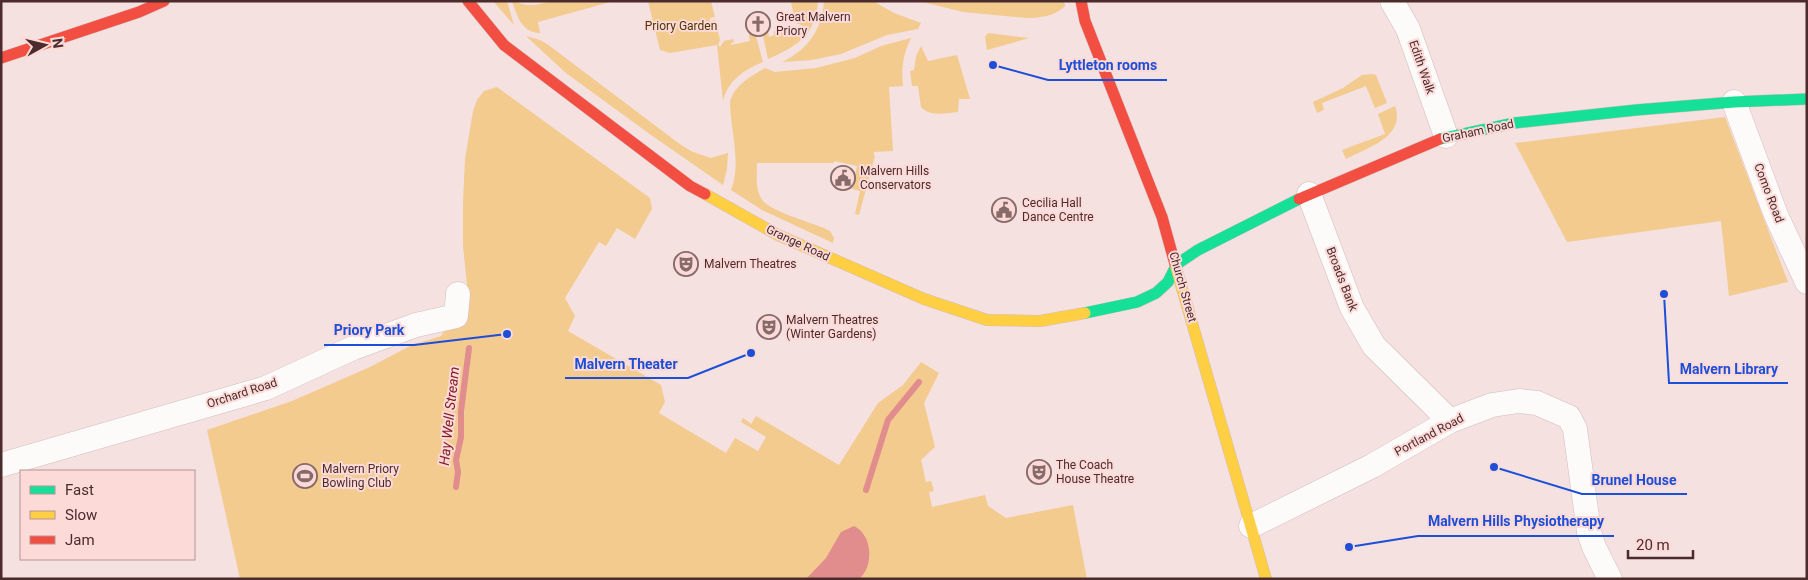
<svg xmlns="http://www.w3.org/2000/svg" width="1808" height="580" font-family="Roboto,sans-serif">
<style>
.green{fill:#f3cb8f}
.water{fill:#e18c8d}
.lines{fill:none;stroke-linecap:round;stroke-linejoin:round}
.stream{stroke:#e18c8d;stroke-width:6}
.street-casing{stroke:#d4bcbc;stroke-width:25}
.fast-casing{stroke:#d4bcbc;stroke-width:12}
.slow-casing{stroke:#d4bcbc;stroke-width:12}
.jam-casing{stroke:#d4bcbc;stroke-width:12}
.street{stroke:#fdfafa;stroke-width:24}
.fast{stroke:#16e098;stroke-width:11}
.slow{stroke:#ffcf43;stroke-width:11}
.jam{stroke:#f24e42;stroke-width:11}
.labels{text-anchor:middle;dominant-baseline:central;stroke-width:4;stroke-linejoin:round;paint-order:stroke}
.poi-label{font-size:12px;fill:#4b2b2b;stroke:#fcdad8;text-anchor:start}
.park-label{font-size:12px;fill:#4c3504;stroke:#fcdad8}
.street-label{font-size:12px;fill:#4b2b2b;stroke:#fcdad8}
.water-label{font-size:14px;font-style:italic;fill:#821b26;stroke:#fcdad8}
.leader{fill:none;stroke:#1d4ed8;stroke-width:2}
.callout-dot{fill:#1d4ed8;stroke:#fcdad8;stroke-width:2}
.callout-label{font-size:14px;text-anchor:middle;font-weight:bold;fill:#1d4ed8;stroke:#fcdad8;stroke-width:4;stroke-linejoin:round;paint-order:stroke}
</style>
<rect width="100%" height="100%" fill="#f4e1e0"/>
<g class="green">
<polygon points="493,1 507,1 514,25"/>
<path d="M512 1 526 5H534L554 1H614L538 22 540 33C522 33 517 16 512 1Z"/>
<path d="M648 1H711L715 17 710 18V21L715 20 720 40 718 45 720 47 724 41 733 39 734 42 731 43V45L750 41 749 35 752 29H754L763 62C744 70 728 80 723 101L717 45 670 53 660 50Z"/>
<path d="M797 1H818C816 35 796 47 768 59L761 27 767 26 769 37 774 35V31L778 30 779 36H781L780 30 795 26 801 29 803 26 796 23 791 3Z"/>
<path d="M824 1H873L894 13 921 23 918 29 887 35 841 54 812 60 782 62C808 50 822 29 824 1Z"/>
<path d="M919 1H1064L1065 6C1055 16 1041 18 1027 18L963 12Z"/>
<polygon points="988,33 1029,38 987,50 985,37"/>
<polygon points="526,36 540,40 547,44 681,145 693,152 711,158 728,153 727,169 723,185 651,135 566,73"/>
<path d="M911 38C903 54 901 69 903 86L889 87 893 151 874 152V155L875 156 859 215 855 214 860 191 852 189 857 166 834 161V163H757C757 175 755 188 761 198 768 212 814 222 830 231L834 238 833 243 762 210 731 190C742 163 730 130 730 101 736 84 750 77 765 68L775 72 816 68 855 58 881 46Z"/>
<path d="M921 46 928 61 957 55 970 99H959L958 112C946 113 930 117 921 107L918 86H912L910 71 914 70 916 56Z"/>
<polygon points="1372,74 1376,75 1387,103 1375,108 1366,86 1322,103 1324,110 1317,113 1313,102 1343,88 1362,75"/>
<polygon points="497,87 650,198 652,209 635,239 617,228 606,246 599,242 565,298 575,316 568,331 661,385 665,402 659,413 726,453 735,438 758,451 766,437 741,422 743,418 751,424 756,416 839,465 878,403 903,385 921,362 939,373 924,403 935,447 921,460 926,482 931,481 934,491 929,492 932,507 985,495 988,506 1006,518 1073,505 1087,579 240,579 207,430 292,401 370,367 410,346 441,336 468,295 463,246 463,202 465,159 473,111 477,100 484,91"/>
<path d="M1395 106C1406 137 1367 148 1346 159L1342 150 1385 134 1378 114Z"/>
<polygon points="1725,117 1788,282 1729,296 1721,221 1567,242 1515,143"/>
</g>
<path class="water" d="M854 526C873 535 874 567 859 579H806L826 558 841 532Z"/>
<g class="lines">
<g class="stream">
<polyline points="456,487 458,472 456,460 461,437 461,411 469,348"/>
<polyline points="866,490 888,420 919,382"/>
</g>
<defs>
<g id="street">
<polyline points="1392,1 1408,29 1446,136"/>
<polyline points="1734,102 1776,215 1807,282"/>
<polyline points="1309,194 1352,308 1374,346 1450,421"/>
<polyline points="1,465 266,388 353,348 416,325 456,316 458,294"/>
<polyline points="1251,526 1372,466 1450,421 1492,405 1519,401 1537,403 1569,417 1575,429 1589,532 1594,547 1610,579"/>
</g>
<g id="fast">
<polyline points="1440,139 1514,123 1636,110 1734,102 1807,99"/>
<polyline points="1085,313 1137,302 1156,293 1168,282 1177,264 1198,250 1299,199"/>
</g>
<g id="slow">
<polyline points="705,194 778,235 924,299 987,320 1040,321 1085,313"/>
<polyline points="1175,264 1266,579"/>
</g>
<g id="jam">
<polyline points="468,1 504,45 690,186 705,194"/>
<polyline points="1081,1 1085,21 1162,217 1175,264"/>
<polyline points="1,58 139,12 164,1"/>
<polyline points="1299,199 1440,139"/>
</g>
</defs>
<use href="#street" class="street-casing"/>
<use href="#fast" class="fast-casing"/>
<use href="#slow" class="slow-casing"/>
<use href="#jam" class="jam-casing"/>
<use href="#street" class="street"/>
<use href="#fast" class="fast"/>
<use href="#slow" class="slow"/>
<use href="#jam" class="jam"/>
</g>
<defs>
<symbol id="church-ring" viewBox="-11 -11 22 22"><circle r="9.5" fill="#fcdad8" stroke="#866b6a" stroke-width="1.5"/><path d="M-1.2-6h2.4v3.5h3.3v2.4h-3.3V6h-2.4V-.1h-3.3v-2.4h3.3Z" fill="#866b6a"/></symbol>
<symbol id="civic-ring" viewBox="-11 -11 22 22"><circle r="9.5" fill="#fcdad8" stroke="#866b6a" stroke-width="1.5"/><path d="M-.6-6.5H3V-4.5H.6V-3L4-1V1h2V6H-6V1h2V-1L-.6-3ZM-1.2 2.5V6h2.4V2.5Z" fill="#866b6a"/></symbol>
<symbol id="theatre-ring" viewBox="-11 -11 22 22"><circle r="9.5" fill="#fcdad8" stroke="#866b6a" stroke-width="1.5"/><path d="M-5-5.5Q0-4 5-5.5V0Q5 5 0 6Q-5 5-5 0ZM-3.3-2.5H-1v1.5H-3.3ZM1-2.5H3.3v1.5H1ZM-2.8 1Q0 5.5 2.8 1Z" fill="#866b6a"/></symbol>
<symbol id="stadium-ring" viewBox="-11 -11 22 22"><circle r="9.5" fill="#fcdad8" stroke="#866b6a" stroke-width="1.5"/><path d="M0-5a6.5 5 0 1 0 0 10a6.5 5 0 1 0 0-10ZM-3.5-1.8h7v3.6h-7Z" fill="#866b6a"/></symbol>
</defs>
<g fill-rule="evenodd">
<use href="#church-ring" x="744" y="10" width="28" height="28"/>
<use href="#civic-ring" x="829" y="164" width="28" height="28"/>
<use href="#civic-ring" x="990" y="196" width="28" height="28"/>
<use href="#theatre-ring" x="672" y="250" width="28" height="28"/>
<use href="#theatre-ring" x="755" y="313" width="28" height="28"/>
<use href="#theatre-ring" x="1025" y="458" width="28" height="28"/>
<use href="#stadium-ring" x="291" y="462" width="28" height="28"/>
</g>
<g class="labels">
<g class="poi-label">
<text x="776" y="17">Great Malvern<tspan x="776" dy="14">Priory</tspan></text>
<text x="860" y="171">Malvern Hills<tspan x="860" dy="14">Conservators</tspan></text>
<text x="1022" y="203">Cecilia Hall<tspan x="1022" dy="14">Dance Centre</tspan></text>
<text x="704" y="264">Malvern Theatres</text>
<text x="786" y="320">Malvern Theatres<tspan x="786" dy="14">(Winter Gardens)</tspan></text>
<text x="1056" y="465">The Coach<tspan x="1056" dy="14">House Theatre</tspan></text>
<text x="322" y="469">Malvern Priory<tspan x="322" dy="14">Bowling Club</tspan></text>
</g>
<g class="park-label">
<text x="681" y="26">Priory Garden</text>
</g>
<g class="street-label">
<text transform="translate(1422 67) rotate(71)">Edith Walk</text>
<text transform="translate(1478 131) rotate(-12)">Graham Road</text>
<text transform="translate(1769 193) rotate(69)">Como Road</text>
<text transform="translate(798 243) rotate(25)">Grange Road</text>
<text transform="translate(1342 279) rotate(69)">Broads Bank</text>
<text transform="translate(1183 287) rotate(74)">Church Street</text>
<text transform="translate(242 393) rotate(-18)">Orchard Road</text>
<text transform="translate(1429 435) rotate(-28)">Portland Road</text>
</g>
<g class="water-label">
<text transform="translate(449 416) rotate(-84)">Hay Well Stream</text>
</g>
</g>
<path class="leader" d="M993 65L1048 80H1167M507 334L414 345H324M751 353L688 378H565M1664 294L1669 383H1788M1494 467L1582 494H1687M1349 547L1418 536H1614"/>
<g class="callout-dot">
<circle cx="993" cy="65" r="5"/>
<circle cx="507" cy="334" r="5"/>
<circle cx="751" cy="353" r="5"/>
<circle cx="1664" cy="294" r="5"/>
<circle cx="1494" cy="467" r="5"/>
<circle cx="1349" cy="547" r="5"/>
</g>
<g class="callout-label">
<text x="1108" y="70">Lyttleton rooms</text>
<text x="369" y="335">Priory Park</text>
<text x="626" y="369">Malvern Theater</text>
<text x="1729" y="374">Malvern Library</text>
<text x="1634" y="485">Brunel House</text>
<text x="1516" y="526">Malvern Hills Physiotherapy</text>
</g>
<rect width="1808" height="580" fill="none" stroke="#4b2b2b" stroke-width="5"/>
<rect x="20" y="470" width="175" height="90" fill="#fcdad8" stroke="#b59493"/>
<rect x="30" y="486" width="25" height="8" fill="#16e098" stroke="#b59493"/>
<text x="65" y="495" font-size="15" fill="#4b2b2b">Fast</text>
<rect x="30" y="511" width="25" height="8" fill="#ffcf43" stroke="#b59493"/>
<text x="65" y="520" font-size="15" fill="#4b2b2b">Slow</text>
<rect x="30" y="536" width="25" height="8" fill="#f24e42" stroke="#b59493"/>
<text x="65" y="545" font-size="15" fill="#4b2b2b">Jam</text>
<g transform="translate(45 45) rotate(82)" stroke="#fcdad8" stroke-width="4" paint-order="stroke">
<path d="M0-4L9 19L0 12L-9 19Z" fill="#4b2b2b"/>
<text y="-8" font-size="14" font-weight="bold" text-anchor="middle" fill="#4b2b2b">N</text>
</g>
<path d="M1628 550v8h65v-8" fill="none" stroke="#4b2b2b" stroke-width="2.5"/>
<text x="1636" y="550" font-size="15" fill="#4b2b2b" stroke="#fcdad8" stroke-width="4" paint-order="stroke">20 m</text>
</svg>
